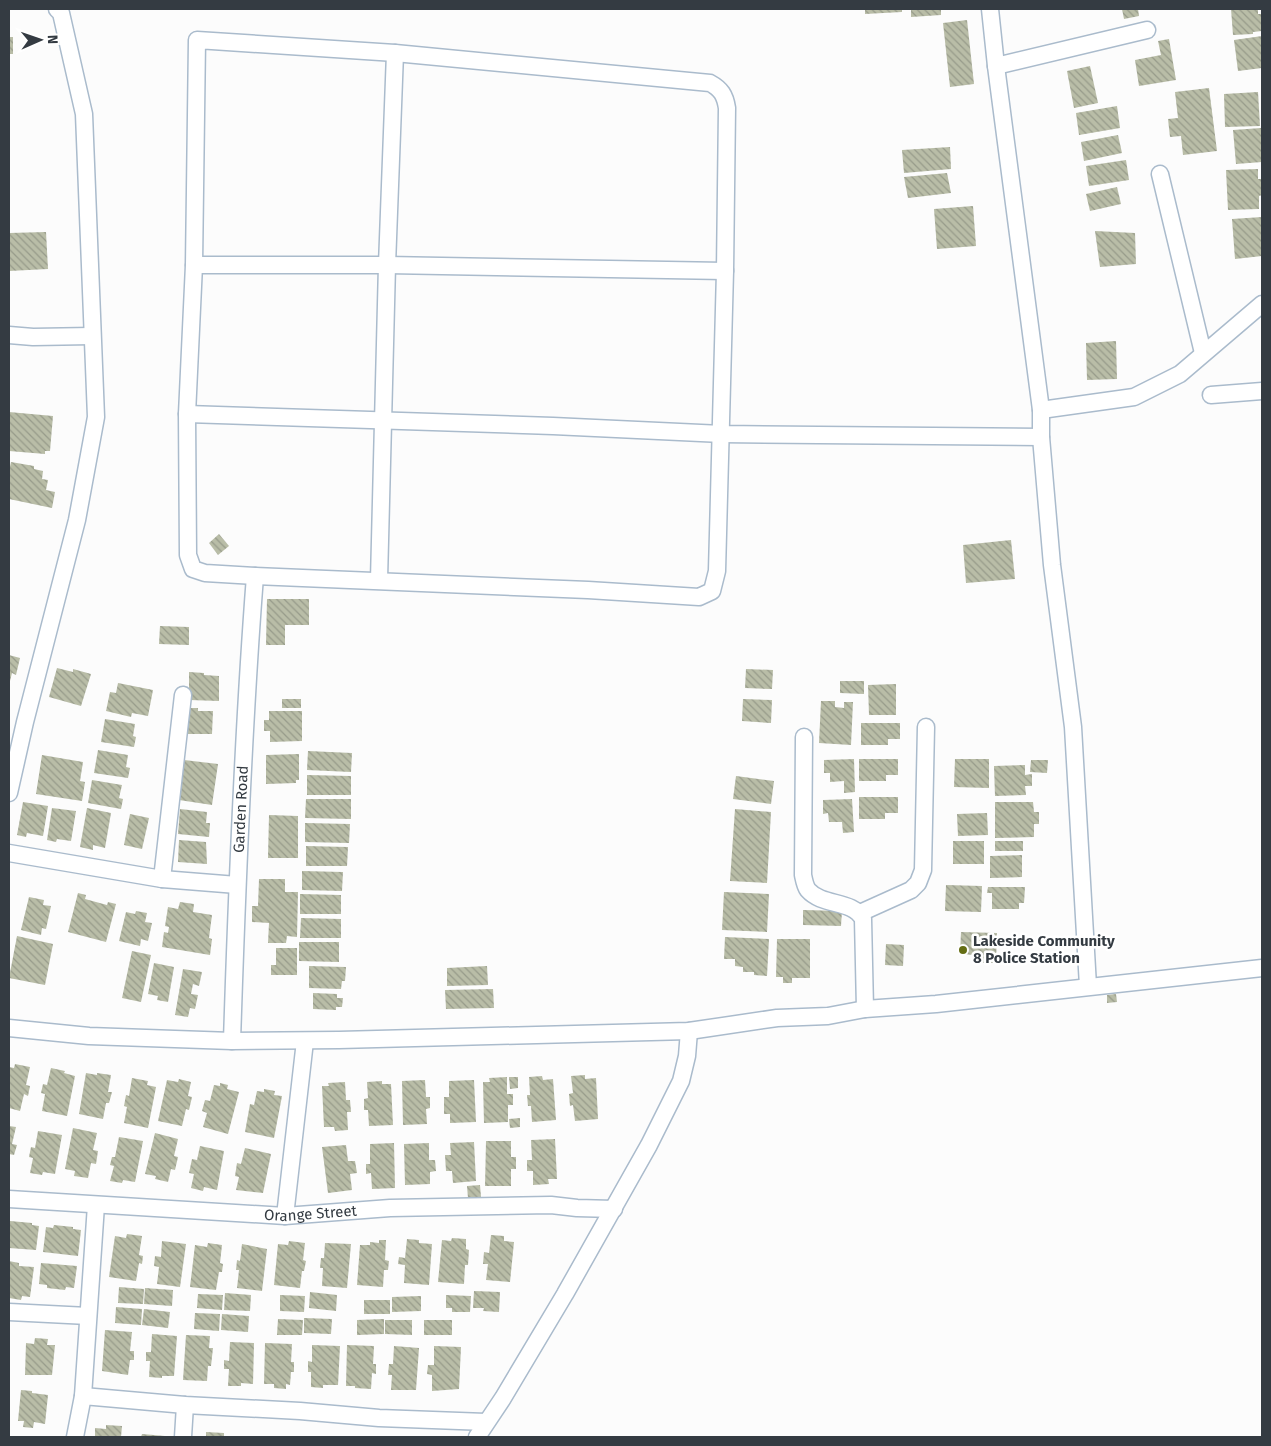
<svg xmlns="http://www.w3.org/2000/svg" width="1271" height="1446" font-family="'Fira Sans',sans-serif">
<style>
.building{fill:url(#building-back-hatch)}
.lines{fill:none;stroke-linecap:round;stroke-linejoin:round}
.minor-casing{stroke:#abc;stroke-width:19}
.minor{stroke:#fff;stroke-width:16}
.poi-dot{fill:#646d13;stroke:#fff;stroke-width:2}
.labels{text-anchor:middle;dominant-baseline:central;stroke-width:5;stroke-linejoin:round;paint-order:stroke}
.street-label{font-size:15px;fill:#343b42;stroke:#fff}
.poi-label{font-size:15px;font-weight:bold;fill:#343b42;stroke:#fff;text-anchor:start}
</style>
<defs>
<pattern id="building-back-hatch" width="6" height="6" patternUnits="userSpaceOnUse" patternTransform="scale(1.25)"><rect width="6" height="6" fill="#b9bda7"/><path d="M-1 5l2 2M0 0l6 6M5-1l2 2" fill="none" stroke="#979b8a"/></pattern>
</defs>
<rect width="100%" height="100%" fill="#fcfcfc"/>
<g class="building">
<polygon points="865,9 902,9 902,12 865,14"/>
<polygon points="911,9 941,9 941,15 911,17"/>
<polygon points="1122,9 1138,9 1139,16 1124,19"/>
<polygon points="1231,9 1258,9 1258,14 1262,14 1262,31 1253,32 1253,34 1233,35"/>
<polygon points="967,20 974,84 950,87 943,23"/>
<polygon points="1262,36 1262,68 1238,71 1234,40"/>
<rect x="9" y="37" width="4" height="17"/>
<polygon points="1169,39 1176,80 1139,86 1135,60 1161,55 1158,41"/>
<polygon points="1090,66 1098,103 1074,108 1067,71"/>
<polygon points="1209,88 1217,151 1183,155 1181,136 1170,137 1168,119 1178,118 1175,92"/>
<polygon points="1258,92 1260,126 1225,127 1224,94"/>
<polygon points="1117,106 1120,128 1079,135 1076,113"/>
<polygon points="1261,128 1262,162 1236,164 1233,130"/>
<polygon points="1118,135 1122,153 1084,161 1081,142"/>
<polygon points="950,147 951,169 904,173 902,150"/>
<polygon points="1126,160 1129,180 1089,186 1086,166"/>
<polygon points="1258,169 1258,179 1262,179 1262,195 1259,196 1259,209 1228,210 1226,170"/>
<polygon points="947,173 951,193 908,198 904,177"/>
<polygon points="1117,187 1121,204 1090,211 1086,194"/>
<polygon points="973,206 976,246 937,249 934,209"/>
<polygon points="1262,217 1262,256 1235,259 1232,219"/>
<polygon points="1095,231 1135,233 1136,264 1100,267"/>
<polygon points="46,232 48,269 9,271 9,233"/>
<polygon points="1116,341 1117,379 1087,380 1086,343"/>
<polygon points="9,412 53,416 50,451 45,451 45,454 9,451"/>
<polygon points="11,462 34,466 34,469 43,471 42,479 48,480 46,490 55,492 52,508 9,499 9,471"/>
<polygon points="219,534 229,546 218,555 209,543"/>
<polygon points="1011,540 1015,579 966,583 963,545"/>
<polygon points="267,599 309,599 309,625 285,625 285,645 266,645"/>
<polygon points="160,626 189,627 189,645 159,644"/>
<polygon points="9,655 20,658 16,675 12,673 9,685"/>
<polygon points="57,668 73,672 73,669 91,674 81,706 49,697"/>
<polygon points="746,669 773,670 772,689 745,688"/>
<polygon points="189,672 204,673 204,675 219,676 219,701 189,700"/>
<polygon points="840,681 864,681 864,694 840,693"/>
<polygon points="118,683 153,690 148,716 132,713 131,717 106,711 110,692 116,693"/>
<polygon points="896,684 896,715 869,715 868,685"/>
<rect x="282" y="699" width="19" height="9"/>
<polygon points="743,699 772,700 771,723 742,721"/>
<polygon points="821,701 835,701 835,707 844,708 844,702 853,702 851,745 819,743"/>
<polygon points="186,708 198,708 198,711 213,711 212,734 186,734"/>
<polygon points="269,711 302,711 302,741 270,742 270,731 264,731 264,720 269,720"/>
<polygon points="105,719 135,724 133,736 136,737 134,747 101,742"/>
<polygon points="861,723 900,723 900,739 888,739 888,745 861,745"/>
<polygon points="98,750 128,755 126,767 130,768 128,778 94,773"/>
<polygon points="308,751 352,753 351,772 307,770"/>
<polygon points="299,754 299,780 296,780 296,783 266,784 266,755"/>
<polygon points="42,755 83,762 80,781 85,782 82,801 36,794"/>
<polygon points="854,759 855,792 844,793 844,781 830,782 830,773 824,773 824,760"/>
<polygon points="859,759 898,759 898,775 886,775 886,781 859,781"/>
<polygon points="955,759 989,759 989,788 954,787"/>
<polygon points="184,760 218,764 212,805 179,800"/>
<polygon points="1031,760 1048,760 1047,773 1030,772"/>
<polygon points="1025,765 1025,775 1032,774 1032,786 1025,786 1026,795 995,796 994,766"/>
<polygon points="307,775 351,776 351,795 307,795"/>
<polygon points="736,776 774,781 771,804 733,799"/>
<polygon points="92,780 122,785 119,798 123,799 121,809 88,803"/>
<polygon points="859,797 898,797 898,813 885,813 885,819 859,819"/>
<polygon points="306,799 351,799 351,819 305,818"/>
<polygon points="852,799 854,832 843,833 842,822 829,822 828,813 823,814 823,800"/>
<polygon points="23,802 48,806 43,836 27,833 26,837 17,835"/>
<polygon points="995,802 1033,802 1034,812 1039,812 1039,824 1034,824 1034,837 995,838"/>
<polygon points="52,808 76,811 71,841 57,839 56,842 47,840"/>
<polygon points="87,808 111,813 105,848 93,845 93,850 80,847"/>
<polygon points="180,809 207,812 206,823 210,823 209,837 178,834"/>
<polygon points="735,809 771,812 767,883 730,881"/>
<polygon points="987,813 988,835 958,836 957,814"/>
<polygon points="130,814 149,818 142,849 124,845"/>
<polygon points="269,815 298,816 298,858 268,858"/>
<polygon points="305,823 350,824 349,843 305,842"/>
<polygon points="179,840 206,842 207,864 178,862"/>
<rect x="953" y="841" width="31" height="23"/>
<rect x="995" y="841" width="28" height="10"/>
<polygon points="306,846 348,847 347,866 306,866"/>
<polygon points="1022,855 1022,877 990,878 990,856"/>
<polygon points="302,871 343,872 342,891 302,890"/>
<polygon points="259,879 285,879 285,892 298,892 297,937 287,936 286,943 268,943 269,923 252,922 252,906 258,906"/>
<polygon points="946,885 982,886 981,912 945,911"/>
<polygon points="988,887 1025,887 1024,903 1019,903 1019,909 992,909 992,893 987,893"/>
<polygon points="724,892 769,894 767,932 722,930"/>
<polygon points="78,893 86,895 85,899 107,905 108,902 116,904 106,942 68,932"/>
<polygon points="300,894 341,895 341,914 300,914"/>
<polygon points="29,897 44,900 43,905 51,906 46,929 42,928 41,935 21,930"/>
<polygon points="180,902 194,904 193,912 212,915 209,938 212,939 210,955 162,947 164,932 168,933 169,927 165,926 168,907 178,909"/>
<polygon points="803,910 842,911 841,926 803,925"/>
<polygon points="136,911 147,913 145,922 152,923 148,941 141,939 140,946 119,941 126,912 135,914"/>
<polygon points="301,918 341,919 341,938 300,938"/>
<polygon points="961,932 997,933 996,963 975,963 975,955 960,954"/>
<polygon points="17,936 53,944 45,985 9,978"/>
<polygon points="725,937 769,939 767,976 754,975 754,972 743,972 743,967 735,966 735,959 724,959"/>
<polygon points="777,939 810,939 810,978 792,978 792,983 783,983 783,977 776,977"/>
<polygon points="299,942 339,942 339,962 299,961"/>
<polygon points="886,944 904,945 903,966 885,965"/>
<polygon points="276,948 297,948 297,975 271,975 271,965 276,965"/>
<polygon points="132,951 151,955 141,1002 122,998"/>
<polygon points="154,963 174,967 168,1002 157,1000 158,996 148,994"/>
<polygon points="309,966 346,967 345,981 342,981 341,989 309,988"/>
<polygon points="487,966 488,985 447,986 447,968"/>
<polygon points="183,969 202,972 199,986 193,984 191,994 198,995 195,1009 190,1008 188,1017 175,1015"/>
<polygon points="493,989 494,1008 446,1009 445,990"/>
<polygon points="313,993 337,994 337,998 343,998 342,1007 336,1007 336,1010 313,1009"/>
<polygon points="1116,994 1117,1002 1107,1003 1107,995"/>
<polygon points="15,1064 30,1067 26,1085 30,1086 28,1096 24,1094 20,1111 9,1108 9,1067 14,1068"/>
<polygon points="51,1068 65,1071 64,1073 75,1076 67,1116 42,1111 45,1094 41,1093 43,1084 47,1085"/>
<polygon points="86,1073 97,1075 97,1073 111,1075 108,1092 112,1092 109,1103 106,1103 103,1119 79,1114"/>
<polygon points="585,1075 585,1079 596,1078 598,1119 575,1121 573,1105 570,1106 569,1094 573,1093 571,1076"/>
<polygon points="542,1076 543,1080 553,1079 556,1120 532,1122 531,1106 528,1106 527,1095 530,1095 529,1077"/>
<polygon points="507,1077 507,1094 513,1094 513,1105 508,1105 508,1122 484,1123 483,1082 490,1082 489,1078"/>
<polygon points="509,1077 518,1077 518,1088 510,1089"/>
<polygon points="132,1078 148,1081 147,1085 156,1087 148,1128 124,1123 127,1107 124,1106 126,1095 129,1096"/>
<polygon points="179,1079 191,1082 188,1096 192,1097 189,1110 186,1109 182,1126 158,1121 167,1080 178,1082"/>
<polygon points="425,1080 426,1097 430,1097 430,1108 426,1109 427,1124 403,1125 402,1081"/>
<polygon points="474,1080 476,1122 450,1123 450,1114 444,1114 444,1097 449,1097 449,1081"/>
<polygon points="382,1081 382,1084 391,1084 393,1125 369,1126 368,1110 364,1110 364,1099 368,1098 367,1082"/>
<polygon points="345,1082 346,1100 350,1100 351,1112 347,1112 348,1130 335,1131 334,1127 324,1127 322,1086 329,1086 328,1083"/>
<polygon points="220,1083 228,1085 227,1089 239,1092 228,1134 203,1127 207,1113 202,1111 205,1100 210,1101 214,1085 220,1086"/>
<polygon points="264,1089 275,1091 274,1095 282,1096 274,1138 245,1132 250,1104 254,1105 257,1091 264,1092"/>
<polygon points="520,1118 520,1127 510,1128 509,1119"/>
<polygon points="9,1126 16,1127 12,1144 17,1145 14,1155 9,1154"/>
<polygon points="73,1128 97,1133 93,1150 98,1151 96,1164 91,1163 88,1178 74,1176 75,1171 65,1169"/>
<polygon points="38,1131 62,1135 55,1174 43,1172 42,1175 30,1173 33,1158 29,1157 31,1147 35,1148"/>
<polygon points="155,1133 178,1139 174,1156 178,1157 175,1170 171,1169 168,1182 155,1179 156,1176 145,1174"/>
<polygon points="119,1137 143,1141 135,1182 123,1180 122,1183 110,1181 114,1166 110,1165 112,1157 115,1157"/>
<polygon points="555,1139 557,1179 548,1179 549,1184 533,1185 533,1171 527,1171 527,1160 532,1160 531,1140"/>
<polygon points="486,1141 511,1141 511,1157 516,1157 516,1169 511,1169 511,1186 485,1186"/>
<polygon points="474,1142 476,1181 453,1183 452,1171 446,1171 445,1155 451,1155 450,1143"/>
<polygon points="394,1143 395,1188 372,1189 371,1173 366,1174 366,1164 370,1164 370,1144"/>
<polygon points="429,1143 429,1160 435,1160 436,1171 430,1172 430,1184 405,1185 404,1144"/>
<polygon points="346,1145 348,1161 355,1161 357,1173 350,1174 352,1190 328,1193 322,1147"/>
<polygon points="200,1146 224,1151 217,1190 204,1187 203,1191 191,1188 194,1174 189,1173 192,1159 197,1160"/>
<polygon points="245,1148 271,1154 263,1193 236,1190 239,1177 235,1176 237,1163 241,1164"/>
<polygon points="480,1185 481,1197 468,1198 467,1186"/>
<polygon points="10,1221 32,1223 32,1225 39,1226 36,1250 9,1248"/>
<polygon points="54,1225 73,1227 73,1229 81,1230 78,1256 43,1252 46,1227 53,1228"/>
<polygon points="127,1234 142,1236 139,1255 143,1256 142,1264 139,1263 136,1281 109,1277 115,1236 126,1238"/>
<polygon points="491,1235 504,1236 504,1241 514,1242 510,1282 486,1280 488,1264 483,1264 484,1252 489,1253"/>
<polygon points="452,1238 466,1239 466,1249 469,1250 468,1265 465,1265 464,1284 438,1282 442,1240 451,1241"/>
<polygon points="407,1239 419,1240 419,1243 432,1244 429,1285 404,1283 405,1265 398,1264 399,1257 405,1258"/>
<polygon points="379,1240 386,1240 385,1260 389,1261 388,1270 384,1270 383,1287 357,1285 360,1245 370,1245 370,1242 379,1243"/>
<polygon points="162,1241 186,1244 180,1287 157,1284 159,1267 154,1266 155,1256 161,1257"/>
<polygon points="289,1241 305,1243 303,1260 306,1261 304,1271 302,1271 300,1288 274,1285 278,1244 288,1245"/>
<polygon points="208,1243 222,1245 220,1263 223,1264 222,1272 219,1272 216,1290 190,1287 195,1245 207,1247"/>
<polygon points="325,1243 351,1244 347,1288 322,1286 323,1268 320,1268 321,1258 324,1258"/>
<polygon points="242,1244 267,1249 262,1291 237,1288 239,1270 236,1270 237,1260 240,1261"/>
<polygon points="9,1261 19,1263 19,1266 34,1267 30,1297 22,1296 21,1300 9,1298"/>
<polygon points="41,1263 77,1266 74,1288 66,1287 65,1290 47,1288 47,1285 39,1284"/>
<polygon points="119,1287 144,1289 143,1304 118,1303"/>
<polygon points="145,1288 173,1290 172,1306 144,1304"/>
<polygon points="474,1291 500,1292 499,1312 483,1311 484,1308 473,1308"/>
<polygon points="310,1292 337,1295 336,1311 309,1308"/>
<polygon points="225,1293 251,1295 250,1311 224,1310"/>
<polygon points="198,1294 223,1295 222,1310 197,1308"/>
<polygon points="280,1295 305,1296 304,1312 280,1311"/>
<polygon points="446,1295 471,1296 470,1312 452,1312 452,1308 446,1308"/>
<polygon points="421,1296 421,1311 392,1312 392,1297"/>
<rect x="364" y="1300" width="26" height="14"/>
<polygon points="116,1307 142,1309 141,1325 115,1323"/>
<polygon points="144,1309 170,1312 168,1328 142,1325"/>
<polygon points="195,1313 220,1314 219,1331 194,1329"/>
<polygon points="222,1314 249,1316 248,1332 221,1330"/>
<polygon points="304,1318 332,1319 331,1334 304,1333"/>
<polygon points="278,1319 303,1320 302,1335 277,1335"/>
<polygon points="384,1319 384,1334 357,1335 357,1320"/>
<polygon points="385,1320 412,1320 412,1335 385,1334"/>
<rect x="424" y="1320" width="28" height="15"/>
<polygon points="105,1330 132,1332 130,1351 134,1351 134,1360 130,1360 128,1375 102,1371"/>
<polygon points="152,1334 177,1336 174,1376 162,1376 162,1378 149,1377 150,1361 146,1361 146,1352 151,1352"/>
<polygon points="186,1335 210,1336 209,1348 213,1348 211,1366 208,1366 207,1381 183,1380"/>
<polygon points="35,1338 48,1339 47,1345 55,1345 52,1375 25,1375 26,1343 34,1344"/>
<polygon points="230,1342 254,1343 253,1384 241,1383 241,1386 228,1386 229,1369 224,1369 224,1360 229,1361"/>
<polygon points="265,1343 292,1344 291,1362 294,1362 294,1372 291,1372 290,1385 286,1384 286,1389 274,1388 274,1384 264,1384"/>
<polygon points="312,1345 340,1346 338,1385 323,1385 323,1388 311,1387 311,1372 308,1372 308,1361 312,1362"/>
<polygon points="347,1345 374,1346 373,1364 376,1364 376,1374 372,1373 371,1389 355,1388 355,1386 346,1386"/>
<polygon points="394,1346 419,1348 416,1390 391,1390 392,1375 388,1375 389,1364 393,1364"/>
<polygon points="434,1346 461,1347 459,1389 432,1391 432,1375 427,1374 428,1365 434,1365"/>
<polygon points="21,1390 32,1391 32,1393 48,1395 45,1424 34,1422 33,1428 23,1427 24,1421 18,1421"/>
<polygon points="106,1425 122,1426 121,1437 95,1437 95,1428 106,1429"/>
<polygon points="206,1432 224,1433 224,1437 206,1437"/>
<polygon points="142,1434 165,1436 165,1437 141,1437"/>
</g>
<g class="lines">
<defs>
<g id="minor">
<polyline points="990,9 996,66 1041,410 1041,437 1052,565 1073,727 1088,986"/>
<path d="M197 40 395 53 710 83C721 89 725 95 727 108L725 271 717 571 712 591 699 597 588 590 255 576 205 573 193 569 188 555 187 414 194 265Z"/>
<polyline points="996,66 1147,30"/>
<polyline points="1160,174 1203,353"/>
<polyline points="194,265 387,265 725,271"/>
<polyline points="9,335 33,337 92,336"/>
<polyline points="1211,395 1262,391"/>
<polyline points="1041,410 1134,397 1180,374 1262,304"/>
<polyline points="187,414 553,426 722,434 1041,437"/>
<polyline points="379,580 387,265 395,53"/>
<path d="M804 737 803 875C804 880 805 886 808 890 823 907 852 899 863 919L865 1009"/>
<polyline points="9,793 25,722 77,520 96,417 84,114 61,13 57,9"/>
<polyline points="9,853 162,879 237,885"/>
<polyline points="162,879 183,695"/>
<polyline points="860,913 911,890 918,883 923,870 926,727"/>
<polyline points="9,1028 89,1036 232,1041 339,1040 689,1031 777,1018 828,1016 865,1009 936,1004 1262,968"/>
<path id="s1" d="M232 1041C237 885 243 731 255 576"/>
<path id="s2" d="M9 1199 285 1216 390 1208 551 1205 577 1208 614 1209"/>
<polyline points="285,1216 305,1041"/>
<polyline points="9,1312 88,1316"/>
<polyline points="83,1396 96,1205"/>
<polyline points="75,1437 83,1396 185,1405 300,1411 379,1418 486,1422"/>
<polyline points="183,1437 185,1405"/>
<polyline points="477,1437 503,1398 565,1294 649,1145 681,1081 687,1056 689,1031"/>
</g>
</defs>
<use href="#minor" class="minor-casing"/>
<use href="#minor" class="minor"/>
</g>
<circle class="poi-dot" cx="963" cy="950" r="5"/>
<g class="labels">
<g class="street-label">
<text stroke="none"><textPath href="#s1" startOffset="232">Garden Road</textPath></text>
<text stroke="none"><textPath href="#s2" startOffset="302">Orange Street</textPath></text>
</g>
<g class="poi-label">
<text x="973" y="941">Lakeside Community<tspan x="973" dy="17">8 Police Station</tspan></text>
</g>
</g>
<rect width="1271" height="1446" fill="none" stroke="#343b42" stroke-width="20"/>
<g transform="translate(40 40) rotate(88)" stroke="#ffffff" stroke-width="4" paint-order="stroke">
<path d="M0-4L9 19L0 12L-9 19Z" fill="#343b42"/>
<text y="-8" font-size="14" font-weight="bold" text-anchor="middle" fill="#343b42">N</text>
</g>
</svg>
